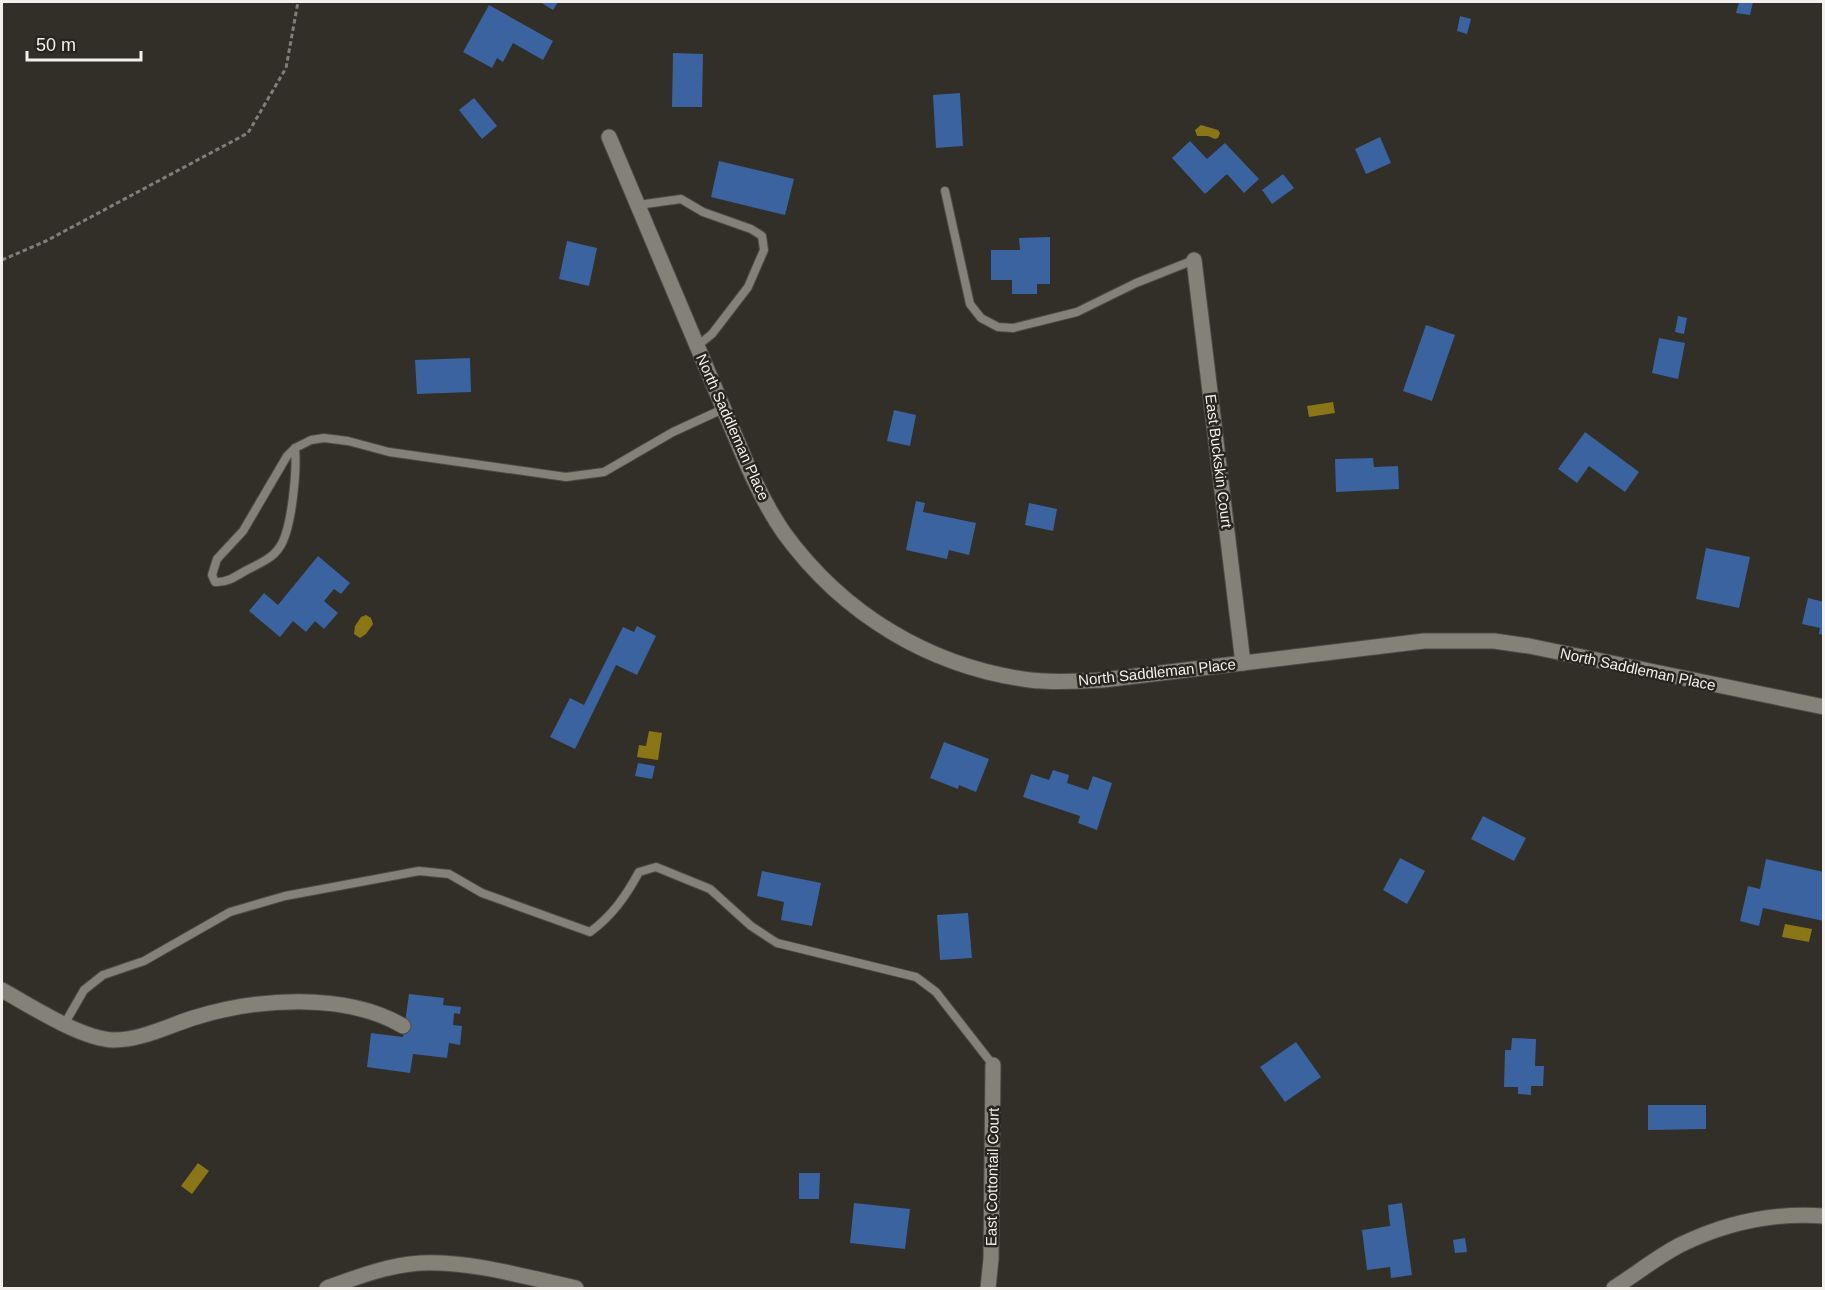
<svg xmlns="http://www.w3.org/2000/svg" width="1825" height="1290" font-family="Arial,sans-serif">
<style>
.water{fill:#8a7517}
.building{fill:#3a63a0}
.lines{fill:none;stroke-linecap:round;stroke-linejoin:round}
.lane-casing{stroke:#4d4b46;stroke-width:10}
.street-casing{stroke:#4d4b46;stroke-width:17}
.path{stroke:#807e79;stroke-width:3;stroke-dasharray:4.5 3;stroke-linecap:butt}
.lane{stroke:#838178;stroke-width:8}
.street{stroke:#838178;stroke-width:15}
.labels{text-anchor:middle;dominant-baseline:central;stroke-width:5;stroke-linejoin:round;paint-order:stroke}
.street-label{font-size:15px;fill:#f2f0ec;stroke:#27251e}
</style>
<rect width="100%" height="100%" fill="#312f28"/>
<g class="water">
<polygon points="1201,125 1218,130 1220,133 1218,138 1215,139 1208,136 1197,136 1195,130"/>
<polygon points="1333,402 1335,413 1309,417 1307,406"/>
<polygon points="366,615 371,618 373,624 366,634 360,638 354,634 355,626 361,617"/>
<polygon points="649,731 662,733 658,760 637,757 639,745 646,746"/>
<polygon points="1785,924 1812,929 1809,942 1782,937"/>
<polygon points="198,1163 209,1171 192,1194 181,1186"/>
</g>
<g class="building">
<polygon points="540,2 558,2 553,10"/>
<polygon points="1739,2 1753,2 1750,15 1736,13"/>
<polygon points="489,5 553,41 543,60 513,43 503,62 497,58 492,68 463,52"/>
<polygon points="1460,16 1471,19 1467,34 1457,31"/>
<polygon points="673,53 703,54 702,107 672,107"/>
<polygon points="960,93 963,146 936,148 933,95"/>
<polygon points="474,98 497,126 482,139 459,110"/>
<polygon points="1380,137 1391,163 1366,174 1355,149"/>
<polygon points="1190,141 1207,159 1225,143 1259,179 1244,193 1227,174 1205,194 1172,158"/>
<polygon points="719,161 794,179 785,215 711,197"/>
<polygon points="1283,174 1294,188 1272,204 1262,190"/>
<polygon points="1050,237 1050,284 1037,284 1037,294 1012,294 1012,280 991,280 991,250 1020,250 1019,238"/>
<polygon points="567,241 597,248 589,286 559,279"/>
<polygon points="1678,316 1687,318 1684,334 1675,332"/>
<polygon points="1426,325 1455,335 1432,401 1403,391"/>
<polygon points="1659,338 1685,343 1678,379 1652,373"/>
<polygon points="470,358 471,392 417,394 415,360"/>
<polygon points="894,410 916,415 910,446 887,441"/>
<polygon points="1585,432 1639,472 1625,492 1589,466 1577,483 1558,469"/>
<polygon points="1373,458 1374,467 1398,466 1399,489 1336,492 1335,459"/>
<polygon points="916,501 925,503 923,512 976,523 969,555 949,550 947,559 906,550"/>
<polygon points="1029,503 1057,509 1053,531 1025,525"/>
<polygon points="1706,548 1750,557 1739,608 1696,599"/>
<polygon points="318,556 350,583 341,594 334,589 324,601 338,613 324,629 315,621 306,632 293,621 280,637 249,611 264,593 278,605"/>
<polygon points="1808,598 1824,602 1824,635 1819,634 1820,628 1802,624"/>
<polygon points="637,626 656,636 637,675 616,665 575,749 550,737 570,698 584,705 623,627 634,632"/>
<polygon points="944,742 989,759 976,792 959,785 958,789 930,778"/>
<polygon points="638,763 655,766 652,779 635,776"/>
<polygon points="1053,770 1069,775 1067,783 1088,790 1093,776 1112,783 1097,830 1078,823 1080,816 1023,797 1031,774 1049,780"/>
<polygon points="1483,816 1526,838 1514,861 1471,839"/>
<polygon points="1400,858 1425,871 1407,904 1383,890"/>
<polygon points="1766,859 1824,872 1824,921 1763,908 1759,926 1740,921 1748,886 1760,889"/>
<polygon points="762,871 821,883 812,926 781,920 784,902 757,896"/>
<polygon points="968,913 972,958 940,960 937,915"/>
<polygon points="409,994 444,998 443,1005 461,1007 460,1014 454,1013 453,1025 462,1026 460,1045 449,1043 447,1058 413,1054 410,1073 367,1067 371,1033 403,1037"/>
<polygon points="1512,1038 1536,1039 1535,1066 1544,1066 1543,1086 1531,1086 1531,1095 1518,1094 1518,1087 1504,1087 1505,1050 1511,1050"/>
<polygon points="1296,1042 1321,1077 1285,1102 1260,1067"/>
<polygon points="1648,1105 1706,1105 1706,1129 1648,1130"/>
<polygon points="799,1173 820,1173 819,1199 799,1199"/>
<polygon points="854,1203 910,1209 905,1249 850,1243"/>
<polygon points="1402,1203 1412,1275 1391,1278 1390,1267 1367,1270 1362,1230 1390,1226 1388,1205"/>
<polygon points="1465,1238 1467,1252 1455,1253 1453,1240"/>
</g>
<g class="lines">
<defs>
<g id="lane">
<polyline points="945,191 970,304 981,318 998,327 1013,328 1077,312 1136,283 1194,260"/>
<polyline points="638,205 681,199 703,212 751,229 762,236 764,250 748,287 712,334 697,346"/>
<path d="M295 448C297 470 292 531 279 548 272 559 256 565 245 571 235 577 226 583 215 582L212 575 217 559 243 531 287 456 295 448 311 440 324 438 348 441 389 452 566 477 604 472 673 432 723 409"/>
<path d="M65 1023 84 990 103 975 144 961 230 912 285 896 419 871 449 874 482 893 590 932C612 916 626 896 639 872L656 867 710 889 751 926 777 943 916 977 936 992 993 1065"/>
</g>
<g id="street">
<path d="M609 137 749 469C759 491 770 513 784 533 843 614 930 667 1030 680 1054 683 1079 681 1103 680L1424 641H1494L1529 646 1824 707"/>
<polyline points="1194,260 1243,663"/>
<path d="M2 990C31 1006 81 1039 114 1040 141 1040 168 1026 193 1018 255 998 346 992 403 1026"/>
<path d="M327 1288C357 1277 388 1265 421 1263 473 1261 525 1277 576 1288"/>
<polyline points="988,1288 991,1259 993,1065"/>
<path d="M1614 1288C1636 1274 1657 1257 1680 1245 1725 1223 1773 1212 1824 1216"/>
</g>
</defs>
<use href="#lane" class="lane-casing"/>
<use href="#street" class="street-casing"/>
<polyline class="path" points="2,260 46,241 248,133 286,68 298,2"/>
<use href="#lane" class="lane"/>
<use href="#street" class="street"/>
</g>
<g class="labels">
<g class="street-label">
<text transform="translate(733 427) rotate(66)">North Saddleman Place</text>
<text transform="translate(1219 461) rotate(83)">East Buckskin Court</text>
<text transform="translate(1638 669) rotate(12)">North Saddleman Place</text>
<text transform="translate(1157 672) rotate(-6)">North Saddleman Place</text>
<text transform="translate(992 1177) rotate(-89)">East Cottontail Court</text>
</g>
</g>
<rect width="1825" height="1290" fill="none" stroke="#f2f0ec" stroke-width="6"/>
<path d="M27 51v9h114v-9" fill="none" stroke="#f2f0ec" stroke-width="3"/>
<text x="36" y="51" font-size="18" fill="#f2f0ec" stroke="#27251e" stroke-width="4.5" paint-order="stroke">50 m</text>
</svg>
